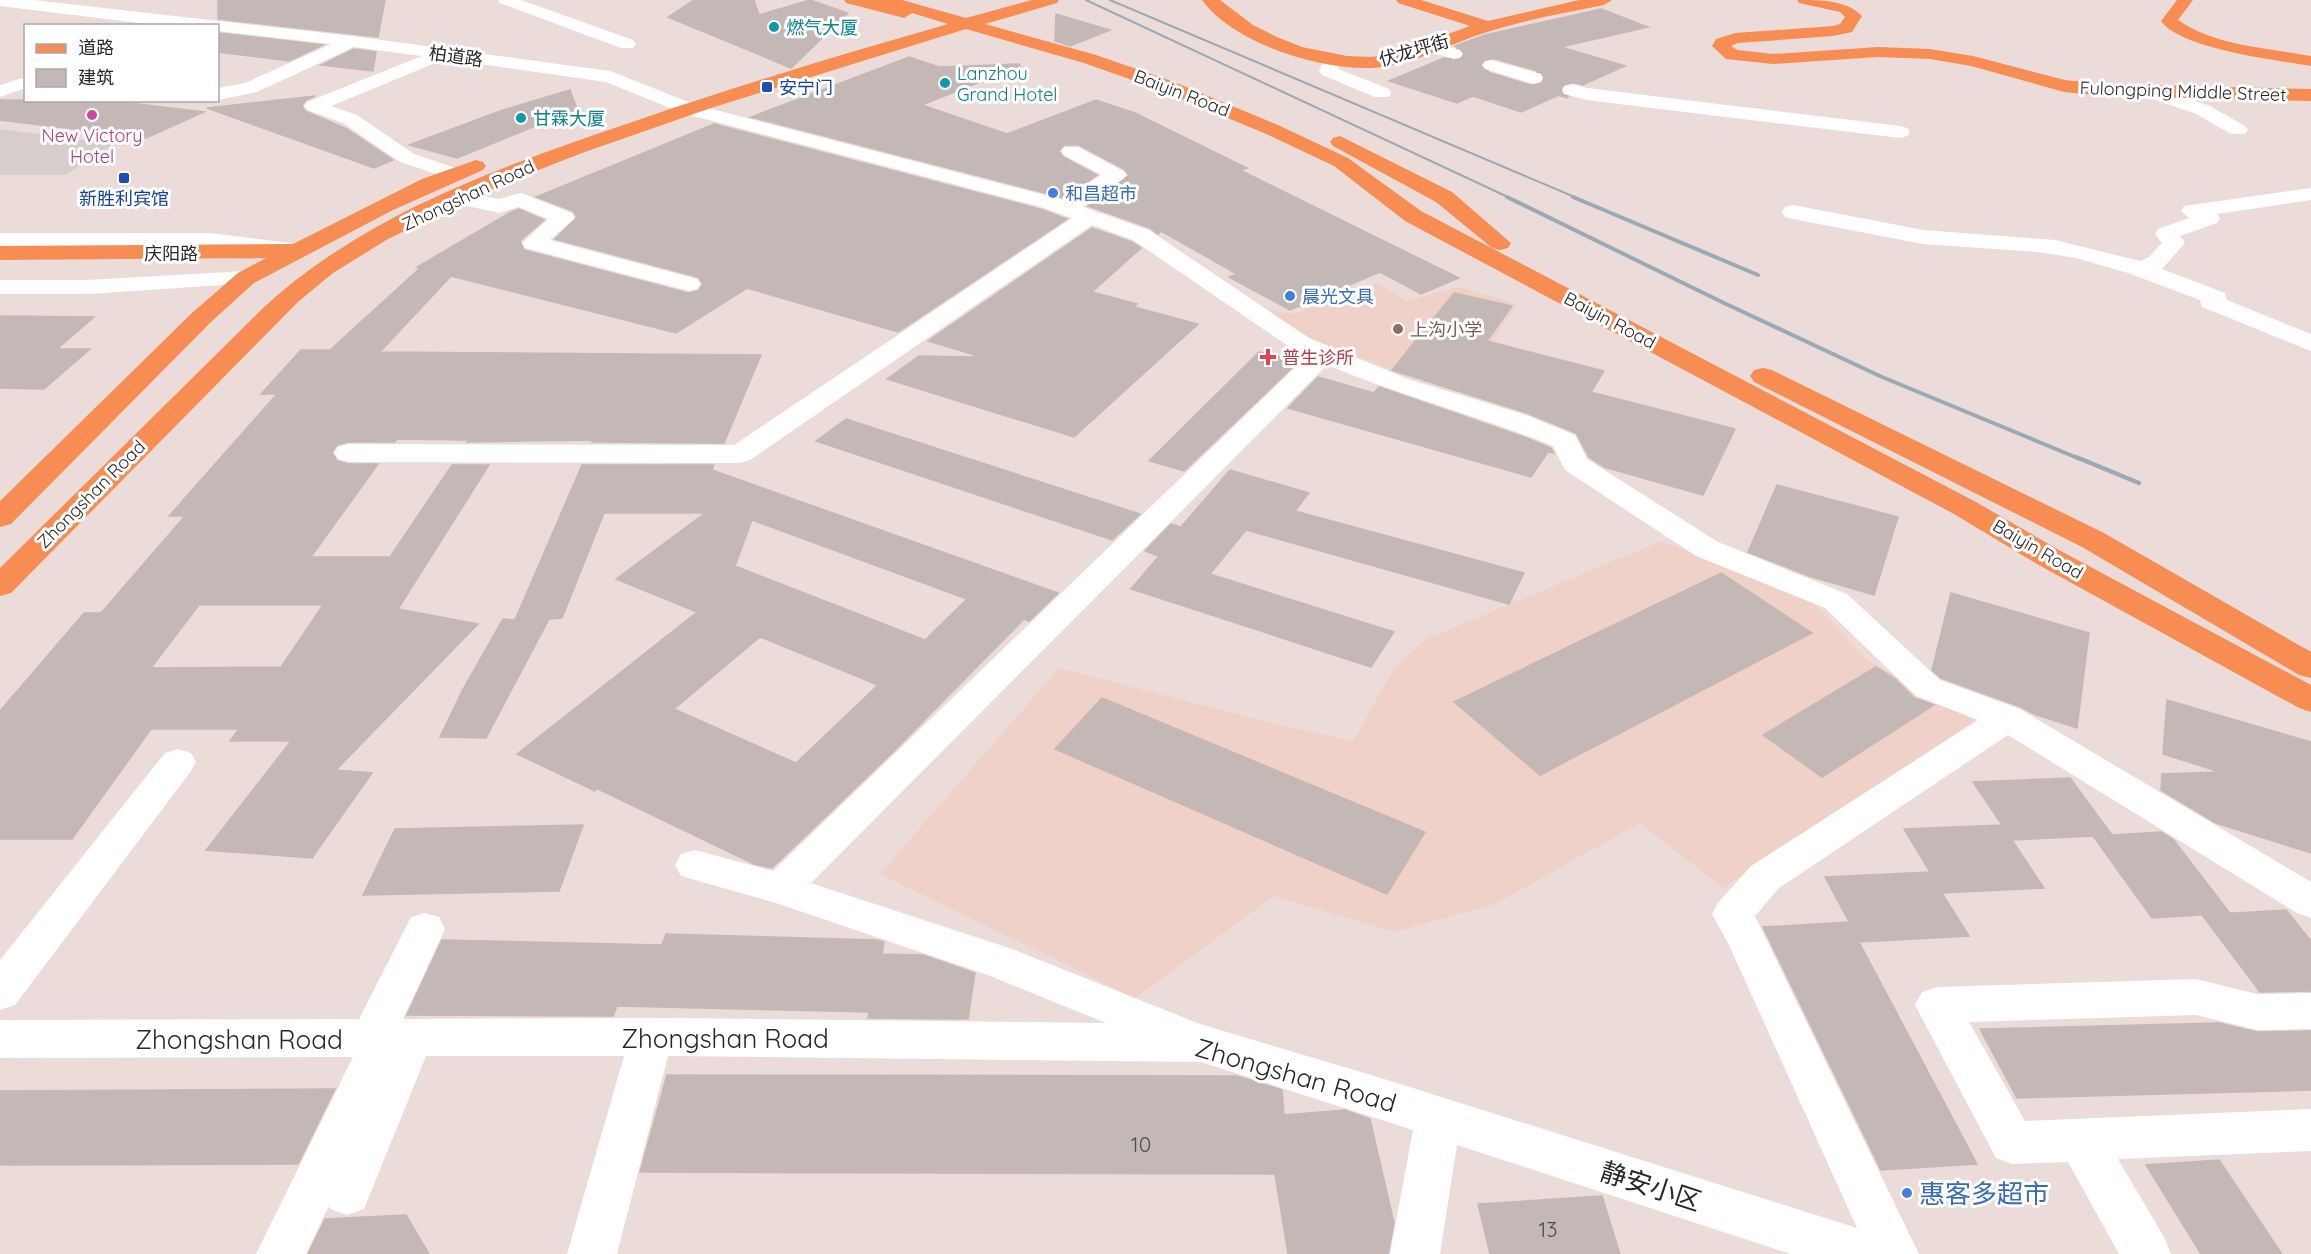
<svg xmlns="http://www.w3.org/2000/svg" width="2311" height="1254" font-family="Quicksand,'Noto Sans SC',sans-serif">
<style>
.education{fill:#efd1c7}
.plaza{fill:#d7cecc}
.building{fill:#c3b8b5;stroke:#c7b7b3;stroke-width:1.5;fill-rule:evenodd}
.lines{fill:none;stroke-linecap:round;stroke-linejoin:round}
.minor-tunnel{stroke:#c5b8b6;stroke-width:19;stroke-dasharray:19 10;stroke-linecap:butt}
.minor{fill:#fff;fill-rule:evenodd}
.major{fill:#f78d52;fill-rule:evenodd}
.rail-far2{stroke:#9ba9b4;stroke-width:2}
.rail-far1{stroke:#9ba9b4;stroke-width:4}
.rail{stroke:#9ba9b4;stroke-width:4.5}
.culture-dot{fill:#0f9aa8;stroke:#fff;stroke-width:2}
.transit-dot{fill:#1a4fb4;stroke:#fff;stroke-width:2}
.hotel-dot{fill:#d1479c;stroke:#fff;stroke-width:2}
.shop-dot{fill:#3f7fe0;stroke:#fff;stroke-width:2}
.education-dot{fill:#8d6e63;stroke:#fff;stroke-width:2}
.health-dot{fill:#e0444e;stroke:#fff;stroke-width:2}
.labels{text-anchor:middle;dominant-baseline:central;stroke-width:6;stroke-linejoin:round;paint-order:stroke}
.far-culture-label{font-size:18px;fill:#0d838f;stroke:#fff;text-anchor:start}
.far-street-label{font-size:18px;fill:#282828;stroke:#fff}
.far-transit-label{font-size:18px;fill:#164399;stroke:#fff;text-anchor:start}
.far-hotel-label{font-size:18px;fill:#b23c85;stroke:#fff}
.far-shop-label{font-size:18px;fill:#366cbe;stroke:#fff;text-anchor:start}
.far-education-label{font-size:18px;fill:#785e54;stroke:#fff;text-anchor:start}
.far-health-label{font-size:18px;fill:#be3a42;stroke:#fff;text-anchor:start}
.near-number-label{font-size:21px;fill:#4f4c4b}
.near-street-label{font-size:26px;fill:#282828;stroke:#fff}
.near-shop-label{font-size:26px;fill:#366cbe;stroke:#fff;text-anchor:start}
</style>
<rect width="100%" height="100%" fill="#ecdcd9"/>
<g class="education">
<polygon points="1377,283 1406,301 1459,287 1518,304 1456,392 1321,344 1264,310 1294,314"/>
<polygon points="1661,541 1807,596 1866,659 1974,721 1723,888 1640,823 1495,904 1395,932 1274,896 1135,998 880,874 1059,668 1288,727 1353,741 1394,669 1424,640"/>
</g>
<polygon class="plaza" points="0,129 116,144 65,175 0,175"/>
<g class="building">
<polygon points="218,0 385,0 378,37 218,19"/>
<polygon points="694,0 754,0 759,15 810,0 848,13 791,68 668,17"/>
<path d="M1601 9 1648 27 1561 47 1625 66 1583 85 1572 82 1563 84 1560 89 1561 94 1521 112 1473 96 1457 103 1389 81 1444 58 1460 60 1465 53 1455 46 1485 35ZM1492 58 1542 72 1545 79 1542 84 1533 86 1484 71 1480 64 1485 59Z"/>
<polygon points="1056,14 1110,30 1070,46 1055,41"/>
<polygon points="218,33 323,45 289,61 218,52"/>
<polygon points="354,49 376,52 373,71 321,65"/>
<polygon points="909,57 939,67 1019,64 1020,66 922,105 1007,134 1096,100 1135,113 1247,168 1240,170 1459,278 1421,294 1380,272 1290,310 1229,277 1237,274 1161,231 1158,234 1150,228 1088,206 1129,175 1124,169 1079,145 1064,145 1059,151 1063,157 1097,175 1064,198 751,117"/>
<polygon points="570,90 577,109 457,158 409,145 503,110"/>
<polygon points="315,96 306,100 302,105 305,111 347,129 393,160 374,168 207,108"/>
<polygon points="0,100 105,100 204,112 146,138 0,120"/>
<path d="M714 124 1040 209 1067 219 898 332 747 288 676 333 451 276 380 352 761 355 724 443 592 442 593 440 467 442 468 440 397 439 395 442H348L337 445 332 452 337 461 348 464H378L311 557H390L452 465H489L398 609 478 624 336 770 372 773 312 858 206 850 291 741H230L239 729H151L72 839H0V711L84 613H101L185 516H169L277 394H261L301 350H330L420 268 417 267 511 212 519 209 544 220 520 241 524 250 688 293 698 291 703 284 698 277 555 239 577 217 573 211 536 197ZM199 605H323L281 667 151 668Z"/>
<polygon points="1092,228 1132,242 1141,248 1092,292 1137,304 1134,307 1198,324 1074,437 887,379 919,356 975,357 975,355 928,341"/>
<polygon points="1454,293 1512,306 1487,341 1604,371 1591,392 1735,429 1703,495 1604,467 1589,457 1576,433 1527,413 1392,370"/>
<polygon points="0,316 94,317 57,349 90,349 44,389 0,388"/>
<polygon points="1259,352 1298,362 1184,471 1149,461"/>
<polygon points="1318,377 1374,393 1379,387 1524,437 1551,448 1554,453 1548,452 1531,477 1288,408"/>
<polygon points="846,419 1140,514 1112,540 816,441"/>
<path d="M582 465H714L712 470 1058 593 1029 621 1024 619 893 752 772 868 754 864 596 788 595 791 517 754 697 612 616 579 705 513H604L562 618 549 619 486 738 440 737 462 691 503 619 515 620ZM752 520 967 599 925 640 735 566ZM760 637 878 685 796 763 674 709Z"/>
<polygon points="1230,470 1309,493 1295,511 1524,573 1509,604 1246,530 1210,574 1394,632 1371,667 1131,589 1159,556 1145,551 1171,524 1181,527"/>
<polygon points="1777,485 1898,517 1874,595 1809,576 1748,552"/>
<polygon points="1721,573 1812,633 1540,775 1454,702"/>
<polygon points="1951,593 2089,633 2077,728 2034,714 2021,707 1941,678 1932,670"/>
<polygon points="1876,667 1895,679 1914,698 1934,705 1822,777 1763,735"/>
<polygon points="1102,698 1425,832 1387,894 1055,749"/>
<polygon points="2167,700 2311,742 2311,853 2216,823 2161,790 2162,774 2220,772 2163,754"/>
<polygon points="2070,778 2112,835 2161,832 2173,839 2230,913 2152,918 2093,836 2012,840 2044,888 1942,893 1969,936 1859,942 1977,1164 1881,1170 1763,927 1849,922 1825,877 1930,872 1904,829 2002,825 1973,782"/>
<polygon points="583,825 559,891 363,895 395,829"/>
<polygon points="2286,910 2311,941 2311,991 2260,992 2202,915"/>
<polygon points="666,934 877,940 884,942 882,954 923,955 975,973 968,1019 868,1018 869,1012 617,1006 613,1016 407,1015 442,940 662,945"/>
<polygon points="2219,1023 2257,1032 2311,1031 2311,1090 2017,1098 1980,1029"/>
<polygon points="667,1075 1237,1076 1282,1090 1284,1115 1345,1110 1370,1119 1394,1223 1388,1254 1288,1254 1275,1174 640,1172"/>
<polygon points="335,1089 298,1164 0,1165 0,1091"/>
<polygon points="2219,1160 2282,1254 2201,1254 2146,1165"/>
<polygon points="1602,1196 1620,1254 1490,1254 1478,1204"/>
<polygon points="406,1215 429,1254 308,1254 325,1219"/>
</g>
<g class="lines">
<g class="minor-tunnel">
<polyline points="1454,54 1491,65"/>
<polyline points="1534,78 1571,90"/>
</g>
<g class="minor">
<path d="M0 0H33L352 36 610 71 696 105 1064 200 1101 175 1064 155 1061 151 1064 147H1078L1123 171 1127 175 1123 179 1083 207 1149 230 1309 338 1408 379 1526 415 1575 435 1587 459 1718 542 1847 594 1940 680 2020 709 2311 882V918L2297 913 2008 735 1779 888 1755 916 1919 1254H1791L1457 1145 1440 1254H1390L1413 1130 1201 1062 673 1056H668L617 1254H567L624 1056H426L364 1209 347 1215 330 1209 329 1206 306 1254H256L353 1057 0 1058V1020L359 1019 411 917 425 913 439 917 445 929 403 1019 673 1018 1106 1023 985 974 776 903 681 876 675 865 681 854 695 850 773 871 1307 356 1291 348 1133 240 1092 225 750 460 740 463 348 462 338 459 334 453 338 447 348 444 734 445 1072 218 1041 207 682 113 606 82 445 59 331 106 357 115 414 154 461 170 465 174 461 178 454 180 400 162 343 123 307 110 304 106 307 102 422 56 354 47 257 92 218 100V88L245 83 331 44 218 31V26H163L0 6ZM1327 365C1401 396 1479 416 1553 446L1565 470 1696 556 1825 608 1916 696 1978 720 1751 866 1718 903 1712 914 1729 945 1857 1228 1381 1078 1200 1024 1015 950 811 883Z"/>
<polygon points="498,0 521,0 633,40 636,44 633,48 621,48 500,3"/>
<polygon points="1433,42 1460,50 1463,54 1460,58 1454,59 1427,51 1424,47 1427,43"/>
<polygon points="1332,54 1338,55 1341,59 1338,69 1389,89 1391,93 1389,97 1375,97 1322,75 1319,71 1326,55"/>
<polygon points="1491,60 1541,74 1543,78 1541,82 1534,84 1485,69 1482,65 1485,61"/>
<polygon points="26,77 26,88 0,97 0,85"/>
<polygon points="1571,84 1587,88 1900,126 1907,128 1910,132 1907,136 1900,138 1586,100 1564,94 1562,90 1564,86"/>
<polygon points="2149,85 2210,106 2245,126 2248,130 2245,134 2231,134 2196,114 2142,95 2140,91 2142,87"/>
<polygon points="2311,188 2311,200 2217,214 2220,218 2217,223 2180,236 2185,243 2162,269 2225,293 2227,300 2311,334 2311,351 2202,307 2200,300 2128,273 2076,258 2038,252 1923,244 1793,219 1785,217 1782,212 1785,207 1793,205 1923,230 2055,240 2140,261 2149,257 2162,243 2155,234 2158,229 2189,218 2181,211 2184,206"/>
<polygon points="458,191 499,199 521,193 572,213 575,218 550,240 697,279 701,284 697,289 689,291 525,248 522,243 548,219 519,207 499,213 450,202 447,197 450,192"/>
<polygon points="0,233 209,233 290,243 298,245 302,250 298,255 290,257 209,247 0,247"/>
<polygon points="246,271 254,273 258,278 254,283 87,294 0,294 0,280 87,280"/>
<polygon points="178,749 191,753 196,762 191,771 15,1005 0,1010 0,960 165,753"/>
<polygon points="2196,979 2257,994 2311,993 2311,1029 2257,1030 2196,1015 1969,1022 2025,1121 2311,1109 2311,1151 2118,1159 2164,1237 2171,1254 2119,1254 2068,1162 2012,1164 1996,1158 1915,1005 1922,992 1937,987"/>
</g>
<g class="major">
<path d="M844 0H902L966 18 1032 0H1059L1057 3 985 24 1096 55 1174 82 1278 125 1348 158 1421 211 1976 502 2059 550 2311 685V712L2299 708 2037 564 1954 514 1405 221 1334 166 1264 133 1160 90 1084 63 966 29 711 108 582 153 503 184 388 239 333 273 298 302 11 593 0 596V568L264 307C370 210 511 163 644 118 744 84 846 53 948 24L912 13 904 18 846 3Z"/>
<path d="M1202 0H1220L1253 25 1277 37 1302 47 1347 56 1371 57 1393 54 1470 26 1398 3 1396 0H1421L1488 21 1579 0H1612L1604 5C1564 13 1523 20 1484 33 1447 45 1411 66 1371 68 1319 70 1233 43 1202 0Z"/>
<path d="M1797 0C1820 0 1847 0 1862 16L1852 32 1833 36 1738 43 1731 46 1737 50 1773 54 1878 47 1930 49 1973 56 2065 80 2102 84 2311 89V101L2102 96 2064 92 1971 66 1930 59 1878 57 1773 64 1726 59 1712 46 1716 39 1735 33 1833 26 1840 24 1845 17 1840 12 1799 3Z"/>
<path d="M2177 0H2193L2178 20C2215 46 2268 48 2311 56V66C2276 60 2181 49 2161 21Z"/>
<polygon points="1340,136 1452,192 1511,243 1508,248 1500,250 1492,248 1436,202 1333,146 1330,142 1333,138"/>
<polygon points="476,160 483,162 486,166 483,170 393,210 254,283 211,322 11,524 0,527 0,501 193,312 238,273 266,258 0,260 0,246 293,244 422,179"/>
<polygon points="1763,368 1772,370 2104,533 2311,652 2311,678 2299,675 2082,547 1754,382 1750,376 1754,370"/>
</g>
<g class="rail-far2">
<polyline points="1086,0 1510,198"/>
<polyline points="1110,0 1577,198"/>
</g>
<g class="rail-far1">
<polyline points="1507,197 1724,303 1882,377 2080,459"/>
<polyline points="1573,197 1758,275"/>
</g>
<polyline class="rail" points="2076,457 2139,483"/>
</g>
<g class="culture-dot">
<circle cx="774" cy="27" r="6"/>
<circle cx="945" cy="83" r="6"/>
<circle cx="521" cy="118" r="6"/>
</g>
<g class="transit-dot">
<rect x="761" y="81" width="12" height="12" rx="3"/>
<rect x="118" y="172" width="12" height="12" rx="3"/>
</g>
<circle class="hotel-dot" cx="92" cy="115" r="6"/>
<g class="shop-dot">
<circle cx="1053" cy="193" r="6"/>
<circle cx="1290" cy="296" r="6"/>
<circle cx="1907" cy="1193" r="6"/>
</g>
<circle class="education-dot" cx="1398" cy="329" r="6"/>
<path class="health-dot" d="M1265 348h6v6h6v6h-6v6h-6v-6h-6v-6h6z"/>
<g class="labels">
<g class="far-culture-label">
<text x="786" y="27">燃气大厦</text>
<text x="957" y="73">Lanzhou<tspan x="957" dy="21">Grand Hotel</tspan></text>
<text x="533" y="118">甘霖大厦</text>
</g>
<g class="far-street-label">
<text transform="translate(1414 50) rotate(-16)">伏龙坪街</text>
<text transform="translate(456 56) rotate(8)">柏道路</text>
<text transform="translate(2183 91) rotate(2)">Fulongping Middle Street</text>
<text transform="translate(1182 93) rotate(21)">Baiyin Road</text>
<text transform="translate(468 195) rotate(-25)">Zhongshan Road</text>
<text x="171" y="253">庆阳路</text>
<text transform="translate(1610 320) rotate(28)">Baiyin Road</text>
<text transform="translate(91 494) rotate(-45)">Zhongshan Road</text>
<text transform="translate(2038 549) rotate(30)">Baiyin Road</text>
</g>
<g class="far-transit-label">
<text x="779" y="87">安宁门</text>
<text x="124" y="198" text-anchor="middle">新胜利宾馆</text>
</g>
<g class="far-hotel-label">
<text x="92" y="135">New Victory<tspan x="92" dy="21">Hotel</tspan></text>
</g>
<g class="far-shop-label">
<text x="1065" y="193">和昌超市</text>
<text x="1302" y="296">晨光文具</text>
</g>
<g class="far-education-label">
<text x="1410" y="329">上沟小学</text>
</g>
<g class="far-health-label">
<text x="1282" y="357">普生诊所</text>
</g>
<g class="near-number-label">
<text x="1141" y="1144">10</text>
<text x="1548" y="1229">13</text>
</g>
<g class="near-street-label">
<text x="725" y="1038">Zhongshan Road</text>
<text x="239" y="1039">Zhongshan Road</text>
<text transform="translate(1296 1075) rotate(16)">Zhongshan Road</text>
<text transform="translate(1651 1186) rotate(18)">静安小区</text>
</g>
<g class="near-shop-label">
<text x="1919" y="1193">惠客多超市</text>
</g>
</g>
<rect x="24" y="24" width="195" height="78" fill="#ffffff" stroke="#a9a9a9" stroke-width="1.5"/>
<rect x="36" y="44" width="30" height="9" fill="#f78d52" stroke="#a9a9a9" stroke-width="1.5"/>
<text x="78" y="54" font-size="18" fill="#282828">道路</text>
<rect x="36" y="69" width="30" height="18" fill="#c3b8b5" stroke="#a9a9a9" stroke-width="1.5"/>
<text x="78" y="84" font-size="18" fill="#282828">建筑</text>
</svg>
